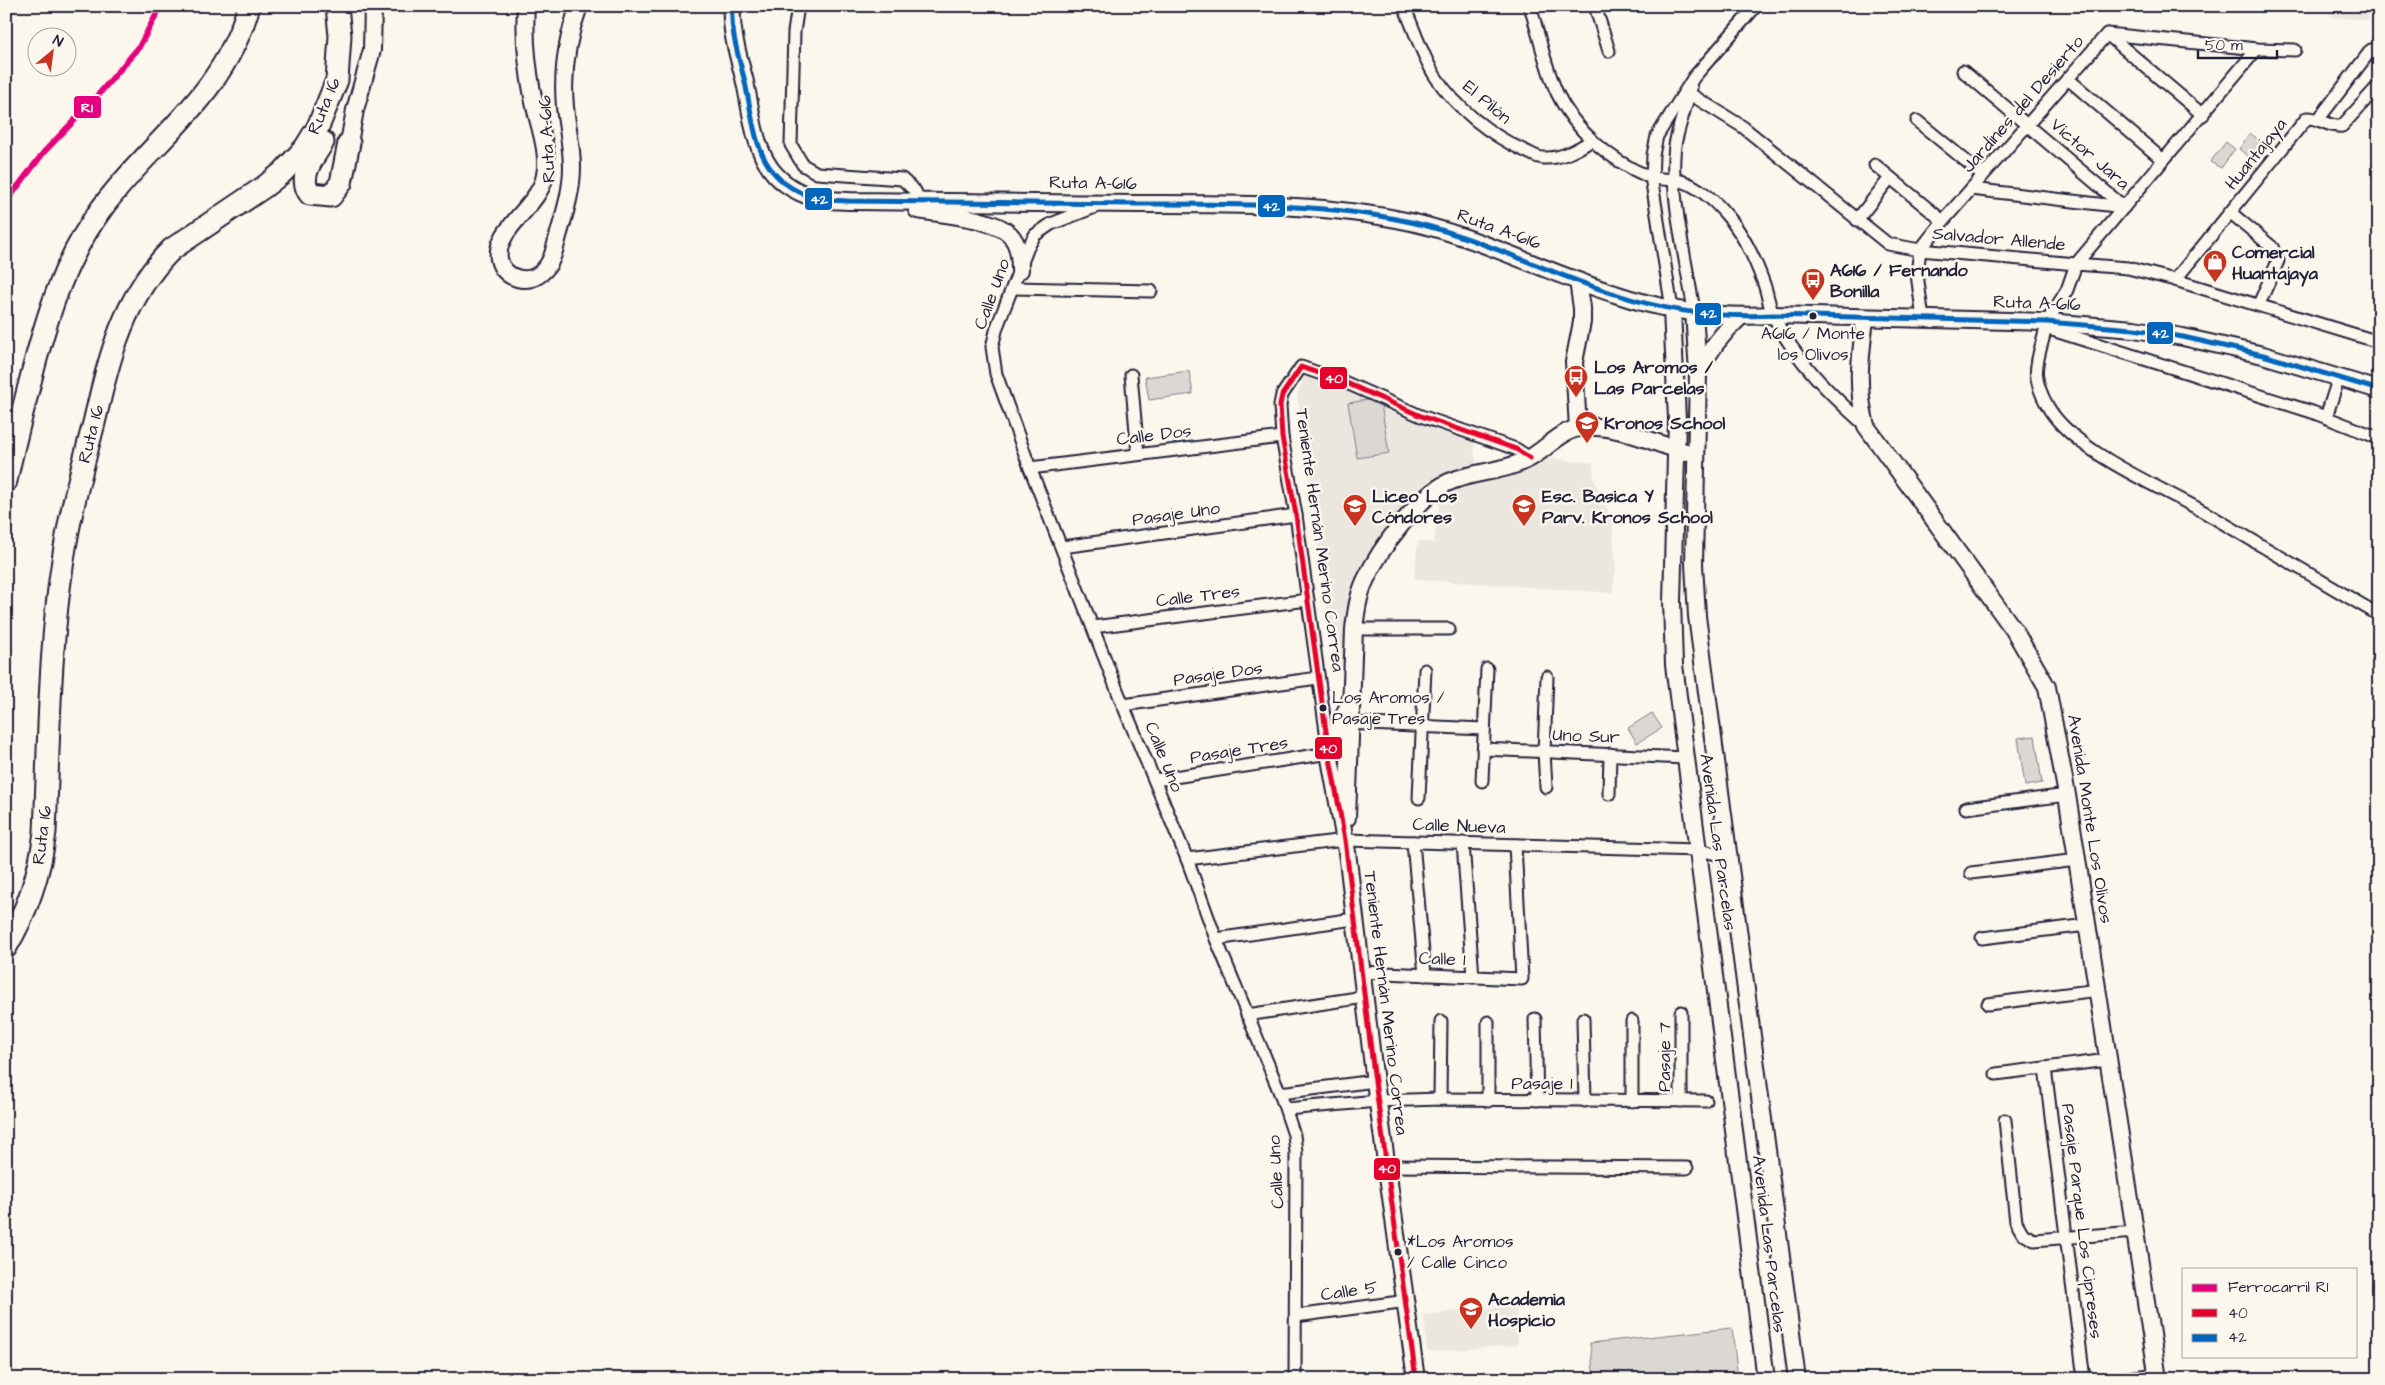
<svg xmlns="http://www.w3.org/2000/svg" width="2385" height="1385" font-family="'Architects Daughter',sans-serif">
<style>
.built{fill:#ebe7df}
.green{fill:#dbd8d3;stroke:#7e7d87}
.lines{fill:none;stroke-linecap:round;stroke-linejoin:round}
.street-casing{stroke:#22223b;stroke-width:15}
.secondary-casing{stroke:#22223b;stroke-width:20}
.highway-casing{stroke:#22223b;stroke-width:25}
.street{stroke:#fbf7ec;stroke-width:11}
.secondary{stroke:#fbf7ec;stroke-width:16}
.highway{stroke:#fbf7ec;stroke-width:21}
.bus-1-casing{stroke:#fbf7ec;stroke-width:9}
.bus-2-casing{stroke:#fbf7ec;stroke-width:9}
.bus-1{stroke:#e4002b;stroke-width:5}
.bus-2{stroke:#0065bd;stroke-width:5}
.rail-1-casing{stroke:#fbf7ec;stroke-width:10}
.rail-1{stroke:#e5007d;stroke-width:6}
.bus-dot{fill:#22223b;stroke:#fbf7ec;stroke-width:2}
.labels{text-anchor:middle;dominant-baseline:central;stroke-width:5;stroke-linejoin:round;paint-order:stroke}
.bus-label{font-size:17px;fill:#22223b;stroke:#fbf7ec;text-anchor:start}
.street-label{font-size:18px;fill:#22223b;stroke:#fbf7ec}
.poi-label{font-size:18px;font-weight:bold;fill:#22223b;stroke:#fbf7ec;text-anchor:start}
.line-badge{stroke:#fbf7ec;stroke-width:2}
.badge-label{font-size:14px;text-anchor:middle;font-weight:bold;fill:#fff}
</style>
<rect width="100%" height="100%" fill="#fbf7ec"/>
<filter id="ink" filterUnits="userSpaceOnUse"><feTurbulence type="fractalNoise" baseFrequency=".02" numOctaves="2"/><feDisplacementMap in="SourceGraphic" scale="10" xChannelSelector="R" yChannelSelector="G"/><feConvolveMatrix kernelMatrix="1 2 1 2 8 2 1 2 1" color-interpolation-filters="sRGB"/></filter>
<g filter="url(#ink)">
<g class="built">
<polygon points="2331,6 2369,6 2368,20 2330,17"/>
<polygon points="1306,373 1472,433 1477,468 1454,473 1381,546 1347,667 1336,668 1297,395"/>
<polygon points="1546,458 1593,463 1594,480 1612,520 1616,569 1612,593 1414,579 1418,541 1434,543 1440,499 1452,491 1524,470"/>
<polygon points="1516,1305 1518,1345 1427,1352 1424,1315"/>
</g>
<g class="green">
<polygon points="2250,133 2266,146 2254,161 2239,149"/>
<polygon points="2226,142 2235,149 2221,168 2210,162"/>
<polygon points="1189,371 1193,394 1149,400 1145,377"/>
<polygon points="1380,398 1389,453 1357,458 1348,403"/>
<polygon points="1652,713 1662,728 1637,743 1628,728"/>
<polygon points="2035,736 2042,783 2025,786 2018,738"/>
<polygon points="1732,1328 1738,1379 1594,1379 1590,1343"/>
</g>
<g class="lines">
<defs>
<g id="street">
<polyline points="798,6 794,32 791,145 803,165 817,173 902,179 915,191 922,206"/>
<path d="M1404 6C1414 29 1422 55 1435 76 1456 108 1490 135 1525 151 1530 153 1537 158 1543 158 1561 159 1577 150 1592 140"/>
<path d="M1530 6C1539 35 1545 66 1557 93 1575 131 1610 160 1647 176 1658 180 1670 179 1681 181 1696 185 1714 200 1724 212 1742 231 1755 259 1764 284 1768 295 1769 307 1774 317 1795 360 1831 395 1866 426"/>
<polyline points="1595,6 1609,51"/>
<polyline points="2107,34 2203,115"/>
<polyline points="1963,71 2124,207"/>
<polyline points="2068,79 2163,160"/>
<path d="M1691 88C1686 105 1680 123 1676 140 1667 185 1687 264 1694 311"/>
<polyline points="1690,94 1743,127 1888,244 1920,250 2076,264 2257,49"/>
<polyline points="2318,120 2371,50"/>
<polyline points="1917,121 1983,175"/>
<polyline points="1875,165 1943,221"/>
<polyline points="1971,189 2124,207"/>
<polyline points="1095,207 1051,224 1035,235 1028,247 997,327 992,347 996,374 1030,468 1123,705 1187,859 1216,939 1280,1093 1294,1135 1296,1152 1295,1379"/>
<polyline points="2231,213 2272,247 2278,261 2259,304"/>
<polyline points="1857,220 1890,178"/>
<path d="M2175 280 2307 118C2319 117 2329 128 2342 126L2379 85"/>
<polyline points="1013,288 1151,291"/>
<polyline points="1672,309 1652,183 1653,155 1657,136 1694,77 1756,6"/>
<polyline points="1923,319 1917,274 1920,250 1943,221 2107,34 2257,49 2295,50"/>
<path d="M2046 328C2037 363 2029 373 2048 407 2074 452 2161 487 2206 513 2263 547 2321 581 2379 615"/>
<polyline points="2379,342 2175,280 2128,268 2076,264 2067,290 2047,322 2046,328 2312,412 2379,438"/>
<polyline points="1131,375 1138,454"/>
<polyline points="2326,417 2339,377"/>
<polyline points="1030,468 1282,437"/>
<polyline points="1062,547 1296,515"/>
<polyline points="1093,627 1308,600"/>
<polyline points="1354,629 1449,629"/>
<polyline points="1123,705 1318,678"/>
<polyline points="1344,723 1484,729"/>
<polyline points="1483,749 1686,758"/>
<polyline points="1155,780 1329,753 1296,515 1282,437 1280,405 1282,395 1301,367 1342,381 1421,416 1516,449 1530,458"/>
<polyline points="1482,781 1487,669"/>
<polyline points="1546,787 1544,752 1547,677"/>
<polyline points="1609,794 1610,754"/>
<polyline points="1419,798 1425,670"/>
<polyline points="1966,808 2067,795"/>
<polyline points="1413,842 1425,975"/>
<polyline points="1463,843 1473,977"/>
<polyline points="1187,859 1345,840 1699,850 1729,857"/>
<polyline points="1971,873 2077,860"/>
<polyline points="1982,938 2087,925"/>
<polyline points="1216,939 1354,919"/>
<polyline points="1361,972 1522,979 1515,845"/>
<polyline points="1988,1004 2098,990"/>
<polyline points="1681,1012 1681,1101"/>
<polyline points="1247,1015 1364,997"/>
<polyline points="1535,1019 1537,1100"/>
<polyline points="1583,1019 1585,1101"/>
<polyline points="1632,1021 1632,1101"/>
<polyline points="2045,1068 2084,1379"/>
<polyline points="1996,1074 2108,1060"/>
<polyline points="1280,1093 1375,1081"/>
<polyline points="1440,1099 1441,1021"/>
<polyline points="1488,1101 1488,1022"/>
<polyline points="1286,1109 1378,1101 1440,1099 1706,1101"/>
<polyline points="2005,1120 2016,1222 2023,1234 2034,1240 2135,1232"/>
<polyline points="1387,1166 1687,1168"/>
<polyline points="1296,1316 1407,1301"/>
<polyline points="2120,1379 2157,1374"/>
</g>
<g id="secondary">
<path d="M526 6C524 37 527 67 533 97 537 121 550 150 545 175 540 206 494 229 499 259 503 279 529 286 543 271 553 262 555 246 559 233 565 212 572 190 572 167 572 147 567 127 565 107 562 73 567 38 579 6"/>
<path d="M732 6C730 31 739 58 745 82 756 134 755 180 815 198 825 201 838 200 849 201 945 202 1041 203 1137 204 1224 204 1311 203 1396 219 1473 233 1541 271 1615 294 1665 311 1721 318 1773 315L2047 322 2134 329 2183 337 2263 355 2379 390"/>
<polyline points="349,143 355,110 372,50 373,6"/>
<path d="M917 210C939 214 999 218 1012 237 1019 246 1020 259 1020 270"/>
<polyline points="1672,309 1677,420 1672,601 1674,665 1766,1379"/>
<polyline points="1694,311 1698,373 1694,564 1697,616 1797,1379"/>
<path d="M1865 319C1860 360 1856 385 1866 426L2014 630 2047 687 2067 795 2158 1379"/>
<path d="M1698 373C1709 350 1722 333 1741 316"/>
<polyline points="1578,428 1574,362 1582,322 1582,308 1578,281"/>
<polyline points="1352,696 1329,753 1347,852 1374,1074 1416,1379"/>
<path d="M1347 818 1354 629C1356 613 1358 596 1365 581 1379 550 1421 491 1454 480 1479 471 1507 471 1530 458 1546 449 1561 431 1579 428 1611 421 1654 444 1686 452"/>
</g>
<g id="highway">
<path d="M323 142C314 157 297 177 310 194L331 196 341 183 349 143"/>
<path d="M6 481C13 447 22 414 30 382 46 319 63 261 102 208 155 136 222 99 249 6"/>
<path d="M6 947C27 912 40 873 45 832 49 742 49 649 63 560 70 513 82 468 94 423 109 359 123 297 172 249L264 187 283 172 305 148 318 127 337 80 340 36 337 6"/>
</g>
</defs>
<use href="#street" class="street-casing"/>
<use href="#secondary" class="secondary-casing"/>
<use href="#highway" class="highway-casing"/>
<use href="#street" class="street"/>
<use href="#secondary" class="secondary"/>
<use href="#highway" class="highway"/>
<defs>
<polyline id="bus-1" points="1416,1379 1374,1074 1345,840 1329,753 1296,515 1282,437 1280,405 1282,395 1301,367 1342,381 1421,416 1516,449 1530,458"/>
<path id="bus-2" d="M732 6C730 31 739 58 745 82 756 134 755 180 815 198 825 201 838 200 849 201 945 202 1041 203 1137 204 1224 204 1311 203 1396 219 1473 233 1541 271 1615 294 1665 311 1721 318 1773 315L2047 322 2134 329 2183 337 2263 355 2379 390"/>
</defs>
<use href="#bus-1" class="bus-1-casing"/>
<use href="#bus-2" class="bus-2-casing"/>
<use href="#bus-1" class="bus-1"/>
<use href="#bus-2" class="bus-2"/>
<defs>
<polyline id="rail-1" points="6,202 44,152 93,101 139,47 161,6"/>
</defs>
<use href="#rail-1" class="rail-1-casing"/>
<use href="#rail-1" class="rail-1"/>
</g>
</g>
<defs>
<symbol id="shop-pin" viewBox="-11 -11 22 30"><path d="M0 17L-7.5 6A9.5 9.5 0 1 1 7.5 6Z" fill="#c8321e" stroke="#fbf7ec"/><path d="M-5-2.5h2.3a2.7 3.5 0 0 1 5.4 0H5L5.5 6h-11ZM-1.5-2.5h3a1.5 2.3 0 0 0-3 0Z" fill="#fff"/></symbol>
<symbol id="bus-pin" viewBox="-11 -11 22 30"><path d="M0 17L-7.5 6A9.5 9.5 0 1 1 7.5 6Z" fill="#c8321e" stroke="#fbf7ec"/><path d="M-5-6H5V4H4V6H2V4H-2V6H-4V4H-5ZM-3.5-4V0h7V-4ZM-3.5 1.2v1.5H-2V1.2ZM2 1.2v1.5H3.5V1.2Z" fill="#fff"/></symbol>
<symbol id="school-pin" viewBox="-11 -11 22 30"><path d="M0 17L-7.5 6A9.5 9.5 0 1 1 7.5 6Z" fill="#c8321e" stroke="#fbf7ec"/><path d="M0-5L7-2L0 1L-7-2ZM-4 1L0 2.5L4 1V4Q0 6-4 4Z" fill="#fff"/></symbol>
</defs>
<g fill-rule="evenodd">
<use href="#shop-pin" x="2201" y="248" width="28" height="38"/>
<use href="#bus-pin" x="1799" y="266" width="28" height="38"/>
<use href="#bus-pin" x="1562" y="363" width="28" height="38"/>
<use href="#school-pin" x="1573" y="409" width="28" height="38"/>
<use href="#school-pin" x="1341" y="492" width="28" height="38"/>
<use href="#school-pin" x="1510" y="492" width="28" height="38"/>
<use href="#school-pin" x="1457" y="1295" width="28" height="38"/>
</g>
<g class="bus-dot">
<circle cx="1813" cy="316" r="4.5"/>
<circle cx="1323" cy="708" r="4.5"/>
<circle cx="1398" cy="1252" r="4.5"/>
</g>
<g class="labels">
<g class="bus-label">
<text x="1813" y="334" text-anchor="middle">A616 / Monte<tspan x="1813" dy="21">los Olivos</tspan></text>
<text x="1332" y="698">Los Aromos /<tspan x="1332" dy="21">Pasaje Tres</tspan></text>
<text x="1407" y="1242">*Los Aromos<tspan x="1407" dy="21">/ Calle Cinco</tspan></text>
</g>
<g class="street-label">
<text transform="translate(1487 102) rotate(40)">El Pilón</text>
<text transform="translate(2023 104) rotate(-49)">Jardines del Desierto</text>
<text transform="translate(324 106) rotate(-68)">Ruta 16</text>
<text transform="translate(547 139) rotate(-93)">Ruta A-616</text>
<text transform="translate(2090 154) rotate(41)">Víctor Jara</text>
<text transform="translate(2256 154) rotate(-51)">Huantajaya</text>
<text transform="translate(1093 183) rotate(1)">Ruta A-616</text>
<text transform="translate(1499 229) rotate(20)">Ruta A-616</text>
<text transform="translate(1999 239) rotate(5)">Salvador Allende</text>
<text transform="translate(992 294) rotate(-70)">Calle Uno</text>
<text transform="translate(2037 303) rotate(2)">Ruta A-616</text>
<text transform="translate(91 434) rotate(-76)">Ruta 16</text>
<text transform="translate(1154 435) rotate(-7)">Calle Dos</text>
<text transform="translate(1176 514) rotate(-8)">Pasaje Uno</text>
<text transform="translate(1320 540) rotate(82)">Teniente Hernán Merino Correa</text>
<text transform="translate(1198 596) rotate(-7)">Calle Tres</text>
<text transform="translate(1218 674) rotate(-8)">Pasaje Dos</text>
<text transform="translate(1586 736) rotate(2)">Uno Sur</text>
<text transform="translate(1239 750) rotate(-9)">Pasaje Tres</text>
<text transform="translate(1164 757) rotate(68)">Calle Uno</text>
<text transform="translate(2090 819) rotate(81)">Avenida Monte Los Olivos</text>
<text transform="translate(1459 826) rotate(2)">Calle Nueva</text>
<text transform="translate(42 835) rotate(-83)">Ruta 16</text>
<text transform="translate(1718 842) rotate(82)">Avenida Las Parcelas</text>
<text transform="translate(1442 959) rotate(2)">Calle 1</text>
<text transform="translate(1386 1003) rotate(83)">Teniente Hernán Merino Correa</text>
<text transform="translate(1664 1057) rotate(-90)">Pasaje 7</text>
<text x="1542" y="1083">Pasaje 1</text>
<text transform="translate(1276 1172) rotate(-93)">Calle Uno</text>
<text transform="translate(2082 1221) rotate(83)">Pasaje Parque Los Cipreses</text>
<text transform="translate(1769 1244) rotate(83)">Avenida Las Parcelas</text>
<text transform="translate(1349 1291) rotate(-8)">Calle 5</text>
</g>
<g class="poi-label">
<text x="2232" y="252">Comercial<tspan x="2232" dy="21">Huantajaya</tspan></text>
<text x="1830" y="270">A616 / Fernando<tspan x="1830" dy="21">Bonilla</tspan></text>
<text x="1594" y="367">Los Aromos /<tspan x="1594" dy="21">Las Parcelas</tspan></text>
<text x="1604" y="423">Kronos School</text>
<text x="1372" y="496">Liceo Los<tspan x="1372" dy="21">Cóndores</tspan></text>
<text x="1542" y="496">Esc. Basica Y<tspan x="1542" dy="21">Parv. Kronos School</tspan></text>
<text x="1488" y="1299">Academia<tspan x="1488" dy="21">Hospicio</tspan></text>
</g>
</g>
<g class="line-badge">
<rect x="73" y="95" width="29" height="24" rx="5" fill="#e5007d"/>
<rect x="804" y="187" width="29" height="24" rx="5" fill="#0065bd"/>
<rect x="1257" y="194" width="29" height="24" rx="5" fill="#0065bd"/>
<rect x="1694" y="302" width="28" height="24" rx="5" fill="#0065bd"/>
<rect x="2146" y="321" width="28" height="24" rx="5" fill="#0065bd"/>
<rect x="1319" y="366" width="29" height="24" rx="5" fill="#e4002b"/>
<rect x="1314" y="736" width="29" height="24" rx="5" fill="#e4002b"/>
<rect x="1373" y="1157" width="28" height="24" rx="5" fill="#e4002b"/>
</g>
<g class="badge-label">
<text x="87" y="112">R1</text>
<text x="819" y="204">42</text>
<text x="1271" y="211">42</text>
<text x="1708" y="318">42</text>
<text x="2160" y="338">42</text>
<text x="1334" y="383">40</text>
<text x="1328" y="753">40</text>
<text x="1387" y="1173">40</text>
</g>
<rect width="2385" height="1385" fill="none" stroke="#fbf7ec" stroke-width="25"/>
<rect x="12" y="12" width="2360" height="1360" fill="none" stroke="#22223b" stroke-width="2" filter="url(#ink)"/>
<rect x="2182" y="1268" width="175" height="90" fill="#fbf7ec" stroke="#a4a2a5"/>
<rect x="2192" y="1284" width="25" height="8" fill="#e5007d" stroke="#a4a2a5"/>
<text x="2228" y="1292" font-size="15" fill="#22223b">Ferrocarril R1</text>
<rect x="2192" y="1309" width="25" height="8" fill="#e4002b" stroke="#a4a2a5"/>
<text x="2228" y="1318" font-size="15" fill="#22223b">40</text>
<rect x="2192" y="1334" width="25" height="8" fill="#0065bd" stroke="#a4a2a5"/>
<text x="2228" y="1342" font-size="15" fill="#22223b">42</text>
<g transform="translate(52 52) rotate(29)"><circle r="24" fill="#fbf7ec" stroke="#a4a2a5"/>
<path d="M0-4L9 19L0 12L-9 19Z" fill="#c8321e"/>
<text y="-8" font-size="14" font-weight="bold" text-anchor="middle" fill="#22223b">N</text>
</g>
<path d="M2198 50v8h79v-8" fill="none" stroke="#22223b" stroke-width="2.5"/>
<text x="2205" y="50" font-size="15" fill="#22223b" stroke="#fbf7ec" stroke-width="4" paint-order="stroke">50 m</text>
</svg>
